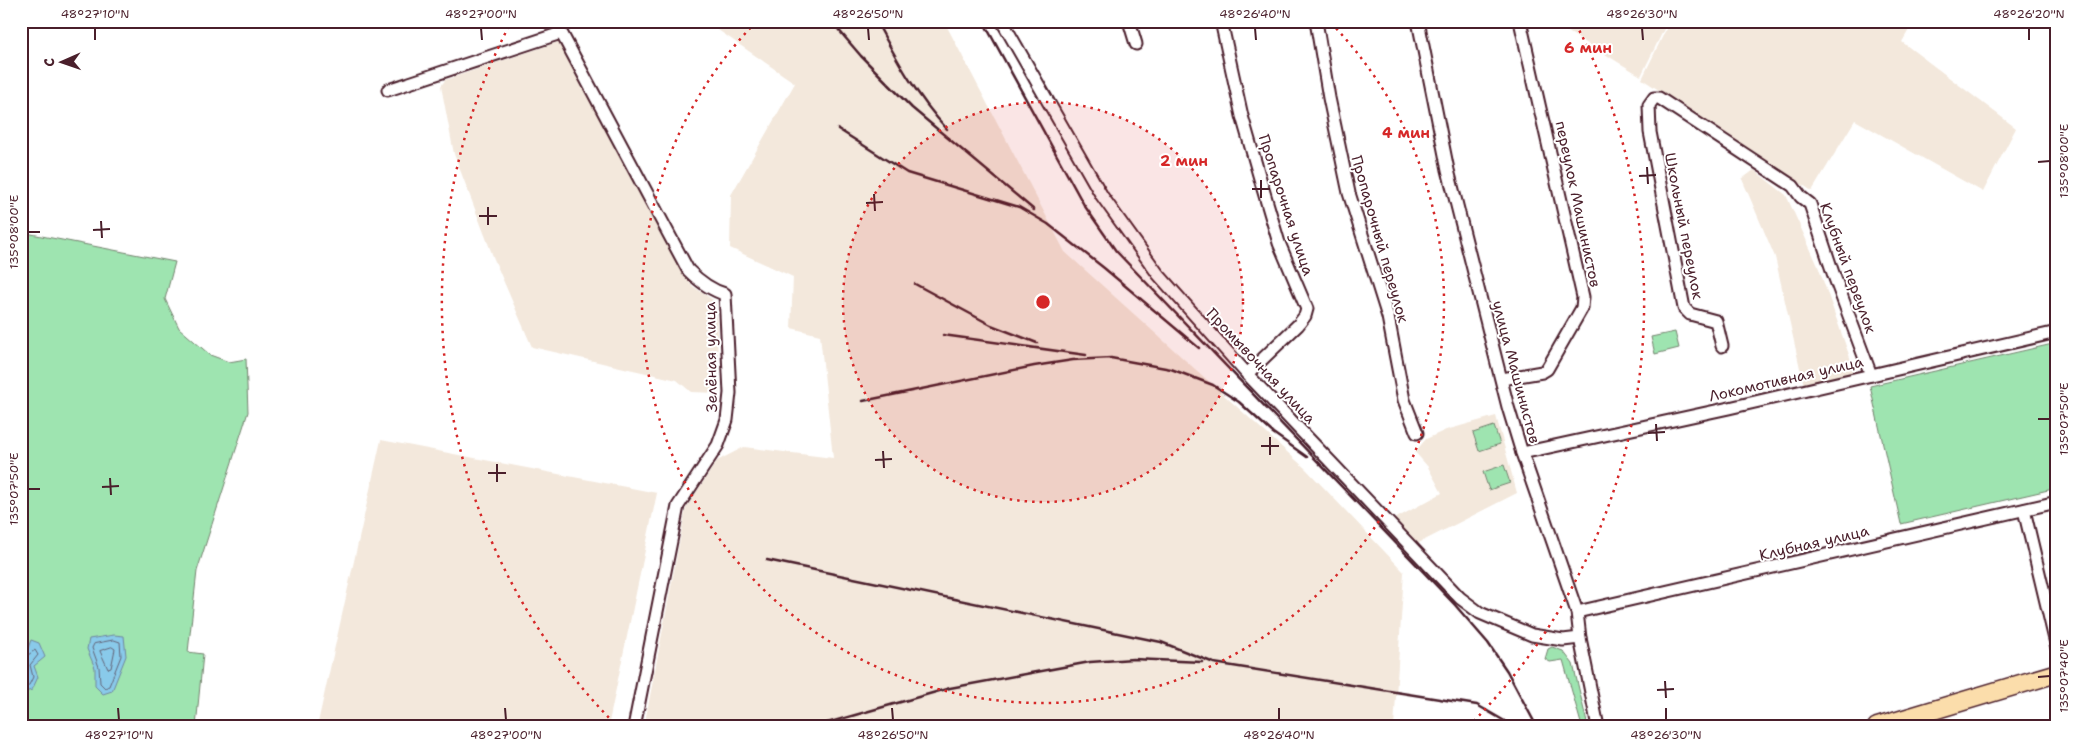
<svg xmlns="http://www.w3.org/2000/svg" width="2078" height="748" font-family="'Shantell Sans',sans-serif">
<style>
.built{fill:#f3e8dc}
.green{fill:#9ee4b0;stroke:#74826e}
.water{fill:#89caea;stroke:#70869e}
.lines{fill:none;stroke-linecap:round;stroke-linejoin:round}
.shore{stroke:#636377;stroke-width:1}
.minor-casing{stroke:#4a1f2b;stroke-width:15}
.highway-casing{stroke:#4a1f2b;stroke-width:21}
.minor{stroke:#fff;stroke-width:11}
.highway{stroke:#fbddab;stroke-width:18}
.rail{stroke:#4a1f2b;stroke-width:2.5}
.ticks{fill:none;stroke:#4a1f2b;stroke-width:2}
.ring{fill:none;stroke:#d62828;stroke-width:2.5;stroke-dasharray:2.5 5}
.labels{text-anchor:middle;dominant-baseline:central;stroke-width:4;stroke-linejoin:round;paint-order:stroke}
.street-label{font-size:15px;fill:#4a1f2b;stroke:#fff}
.centre{fill:#d62828;stroke:#fff;stroke-width:2.5}
.ring-label{font-size:15px;text-anchor:middle;font-weight:bold;fill:#d62828;stroke:#fff;stroke-width:4;stroke-linejoin:round;paint-order:stroke}
.neatline{fill:none;stroke:#4a1f2b;stroke-width:2}
.ticks-label{font-size:12px;text-anchor:middle;fill:#4a1f2b}
</style>
<rect width="100%" height="100%" fill="#fff"/>
<filter id="ink" filterUnits="userSpaceOnUse"><feTurbulence type="fractalNoise" baseFrequency=".02" numOctaves="2"/><feDisplacementMap in="SourceGraphic" scale="10" xChannelSelector="R" yChannelSelector="G"/><feConvolveMatrix kernelMatrix="1 2 1 2 8 2 1 2 1" color-interpolation-filters="sRGB"/></filter>
<g filter="url(#ink)">
<g class="built">
<polygon points="705,21 944,21 1065,252 1306,469 1404,572 1394,727 644,727 686,508 717,461 744,447 833,458 820,335 791,328 793,277 730,248 731,195 795,83"/>
<polygon points="1550,21 1668,21 1641,76"/>
<polygon points="1670,21 1914,21 1902,42 2016,128 1983,192 1855,120 1812,191 1642,79"/>
<polygon points="558,42 691,285 716,302 719,393 691,392 677,380 532,347 494,259 454,154 441,86 445,80"/>
<polygon points="1754,170 1786,195 1818,266 1855,372 1804,386 1775,257 1742,179"/>
<polygon points="1496,416 1517,493 1413,546 1391,521 1442,493 1428,467 1415,452 1426,439 1446,430"/>
<polygon points="381,440 657,493 608,727 317,727"/>
</g>
<g class="green">
<polygon points="21,232 175,262 165,299 179,328 210,355 229,362 246,359 248,412 197,571 188,652 203,654 196,727 21,727"/>
<polygon points="1675,332 1679,348 1655,354 1651,337"/>
<polygon points="2057,343 2057,488 1901,524 1870,386"/>
<polygon points="1494,426 1500,444 1479,451 1473,433"/>
<polygon points="1504,465 1510,483 1489,490 1483,472"/>
<polygon points="1552,647 1563,651 1573,664 1588,727 1582,727 1563,660 1550,662 1545,659 1548,649"/>
</g>
<g class="water">
<polygon points="114,635 124,636 126,656 112,691 103,694 95,686 95,668 87,649 89,639"/>
<polygon points="31,640 39,643 45,657 34,666 38,677 32,690 21,693 21,641 27,651"/>
</g>
<g class="lines">
<g class="shore">
<polygon points="114,640 120,642 121,656 109,686 105,688 100,683 99,667 92,648 94,644"/>
<polygon points="112,647 115,649 111,668 108,669 100,651"/>
<polyline points="21,651 28,655 35,650 38,655 30,665 33,677 29,685 21,688"/>
</g>
<defs>
<g id="minor">
<path d="M555 21 688 270C699 281 710 290 725 294L730 393 727 420 718 445 678 506 634 727"/>
<polyline points="1002,21 1102,196 1158,274 1247,374 1460,598 1480,613 1532,635 1563,640 1580,638"/>
<polyline points="1129,21 1136,44"/>
<polyline points="1221,21 1242,116 1263,189 1279,243 1307,309 1305,316 1298,325 1247,374"/>
<polyline points="1316,21 1329,98 1349,193 1388,317 1404,400 1417,433"/>
<polyline points="1418,21 1448,170 1508,407 1522,453 1577,612 1580,638 1598,727"/>
<polyline points="388,90 561,33"/>
<polyline points="1722,346 1716,321 1690,314 1684,308 1650,132 1649,105 1654,98 1659,98 1793,186 1801,197 1810,204 1833,273 1871,375"/>
<polyline points="1502,379 1542,372 1547,369 1582,308 1583,297 1520,21"/>
<polyline points="1522,453 1729,408 2057,332"/>
<polyline points="2024,510 2057,648"/>
<polyline points="1577,612 2057,502"/>
</g>
<polyline id="highway" points="1877,727 2057,673"/>
</defs>
<use href="#minor" class="minor-casing"/>
<use href="#highway" class="highway-casing"/>
<use href="#minor" class="minor"/>
<use href="#highway" class="highway"/>
<g class="rail">
<polyline points="831,21 861,56 912,108 1034,210"/>
<path d="M876 21C897 60 917 97 947 129"/>
<polyline points="983,21 1084,205 1116,251 1455,605 1488,643 1507,671 1537,727"/>
<polyline points="838,129 907,173 1019,207 1048,224 1104,268 1199,348"/>
<polyline points="915,284 991,325 1037,343"/>
<polyline points="943,335 1086,355"/>
<polyline points="863,401 1034,366 1073,360 1111,358 1171,369 1213,385 1239,402 1273,433 1307,457"/>
<polyline points="767,560 1161,642 1214,663 1477,705 1515,727"/>
<polyline points="813,727 950,688 1090,662 1133,659 1202,662"/>
</g>
</g>
</g>
<path class="ticks" d="M95 28V40M481 28 482 40M868 28 869 40M1255 28 1256 40M1642 28 1643 40M2029 28V40M2038 162 2050 161M1647 167 1648 184M1639 176 1656 175M1261 180V198M1252 189H1270M874 194 875 211M866 203 883 202M488 207V225M479 216H497M101 221 102 238M93 230 110 229M28 232H40M2038 419H2050M1656 424 1657 441M1648 433 1665 432M1270 437V455M1261 446H1279M883 451 884 468M875 460 892 459M497 464V482M488 473H506M110 478 111 495M102 487 119 486M28 489H40M2038 677 2050 676M1665 681 1666 698M1657 690 1674 689M118 708 119 720M505 708 506 720M892 708 893 720M1279 708V720M1666 708V720"/>
<circle cx="1043" cy="302" r="200" fill="#d62828" fill-opacity=".12"/>
<g class="ring">
<circle cx="1043" cy="302" r="200"/>
<path d="M1331 23A401 401 0 1 1 755 23"/>
<path d="M614 723A601 601 0 0 1 510 24M1576 24A601 601 0 0 1 1472 723"/>
</g>
<g class="labels">
<g class="street-label">
<text transform="translate(1578 204) rotate(78)">переулок Машинистов</text>
<text transform="translate(1286 205) rotate(72)">Пропарочная улица</text>
<text transform="translate(1684 226) rotate(79)">Школьный переулок</text>
<text transform="translate(1380 239) rotate(74)">Пропарочный переулок</text>
<text transform="translate(1848 268) rotate(70)">Клубный переулок</text>
<text transform="translate(711 357) rotate(-91)">Зелёная улица</text>
<text transform="translate(1261 366) rotate(47)">Промывочная улица</text>
<text transform="translate(1516 372) rotate(75)">улица Машинистов</text>
<text transform="translate(1786 379) rotate(-13)">Локомотивная улица</text>
<text transform="translate(1814 543) rotate(-13)">Клубная улица</text>
</g>
</g>
<circle cx="1043" cy="302" r="8" class="centre"/>
<g class="ring-label">
<text x="1588" y="53">6 мин</text>
<text x="1406" y="138">4 мин</text>
<text x="1184" y="166">2 мин</text>
</g>
<rect width="2078" height="748" fill="none" stroke="#fff" stroke-width="55"/>
<g transform="translate(62 62) rotate(268)" stroke="#ffffff" stroke-width="4" paint-order="stroke">
<path d="M0-4L9 19L0 12L-9 19Z" fill="#4a1f2b"/>
<text y="-8" font-size="14" font-weight="bold" text-anchor="middle" fill="#4a1f2b">С</text>
</g>
<rect x="28" y="28" width="2022" height="692" class="neatline"/>
<g class="ticks-label">
<text x="95" y="18">48°27'10"N</text>
<text x="481" y="18">48°27'00"N</text>
<text x="868" y="18">48°26'50"N</text>
<text x="1255" y="18">48°26'40"N</text>
<text x="1642" y="18">48°26'30"N</text>
<text x="2029" y="18">48°26'20"N</text>
<text transform="translate(2064 161) rotate(-90)" y="4">135°08'00"E</text>
<text transform="translate(14 232) rotate(-90)" y="4">135°08'00"E</text>
<text transform="translate(2064 419) rotate(-90)" y="4">135°07'50"E</text>
<text transform="translate(14 489) rotate(-90)" y="4">135°07'50"E</text>
<text transform="translate(2064 676) rotate(-90)" y="4">135°07'40"E</text>
<text x="119" y="739">48°27'10"N</text>
<text x="506" y="739">48°27'00"N</text>
<text x="893" y="739">48°26'50"N</text>
<text x="1279" y="739">48°26'40"N</text>
<text x="1666" y="739">48°26'30"N</text>
</g>
</svg>
